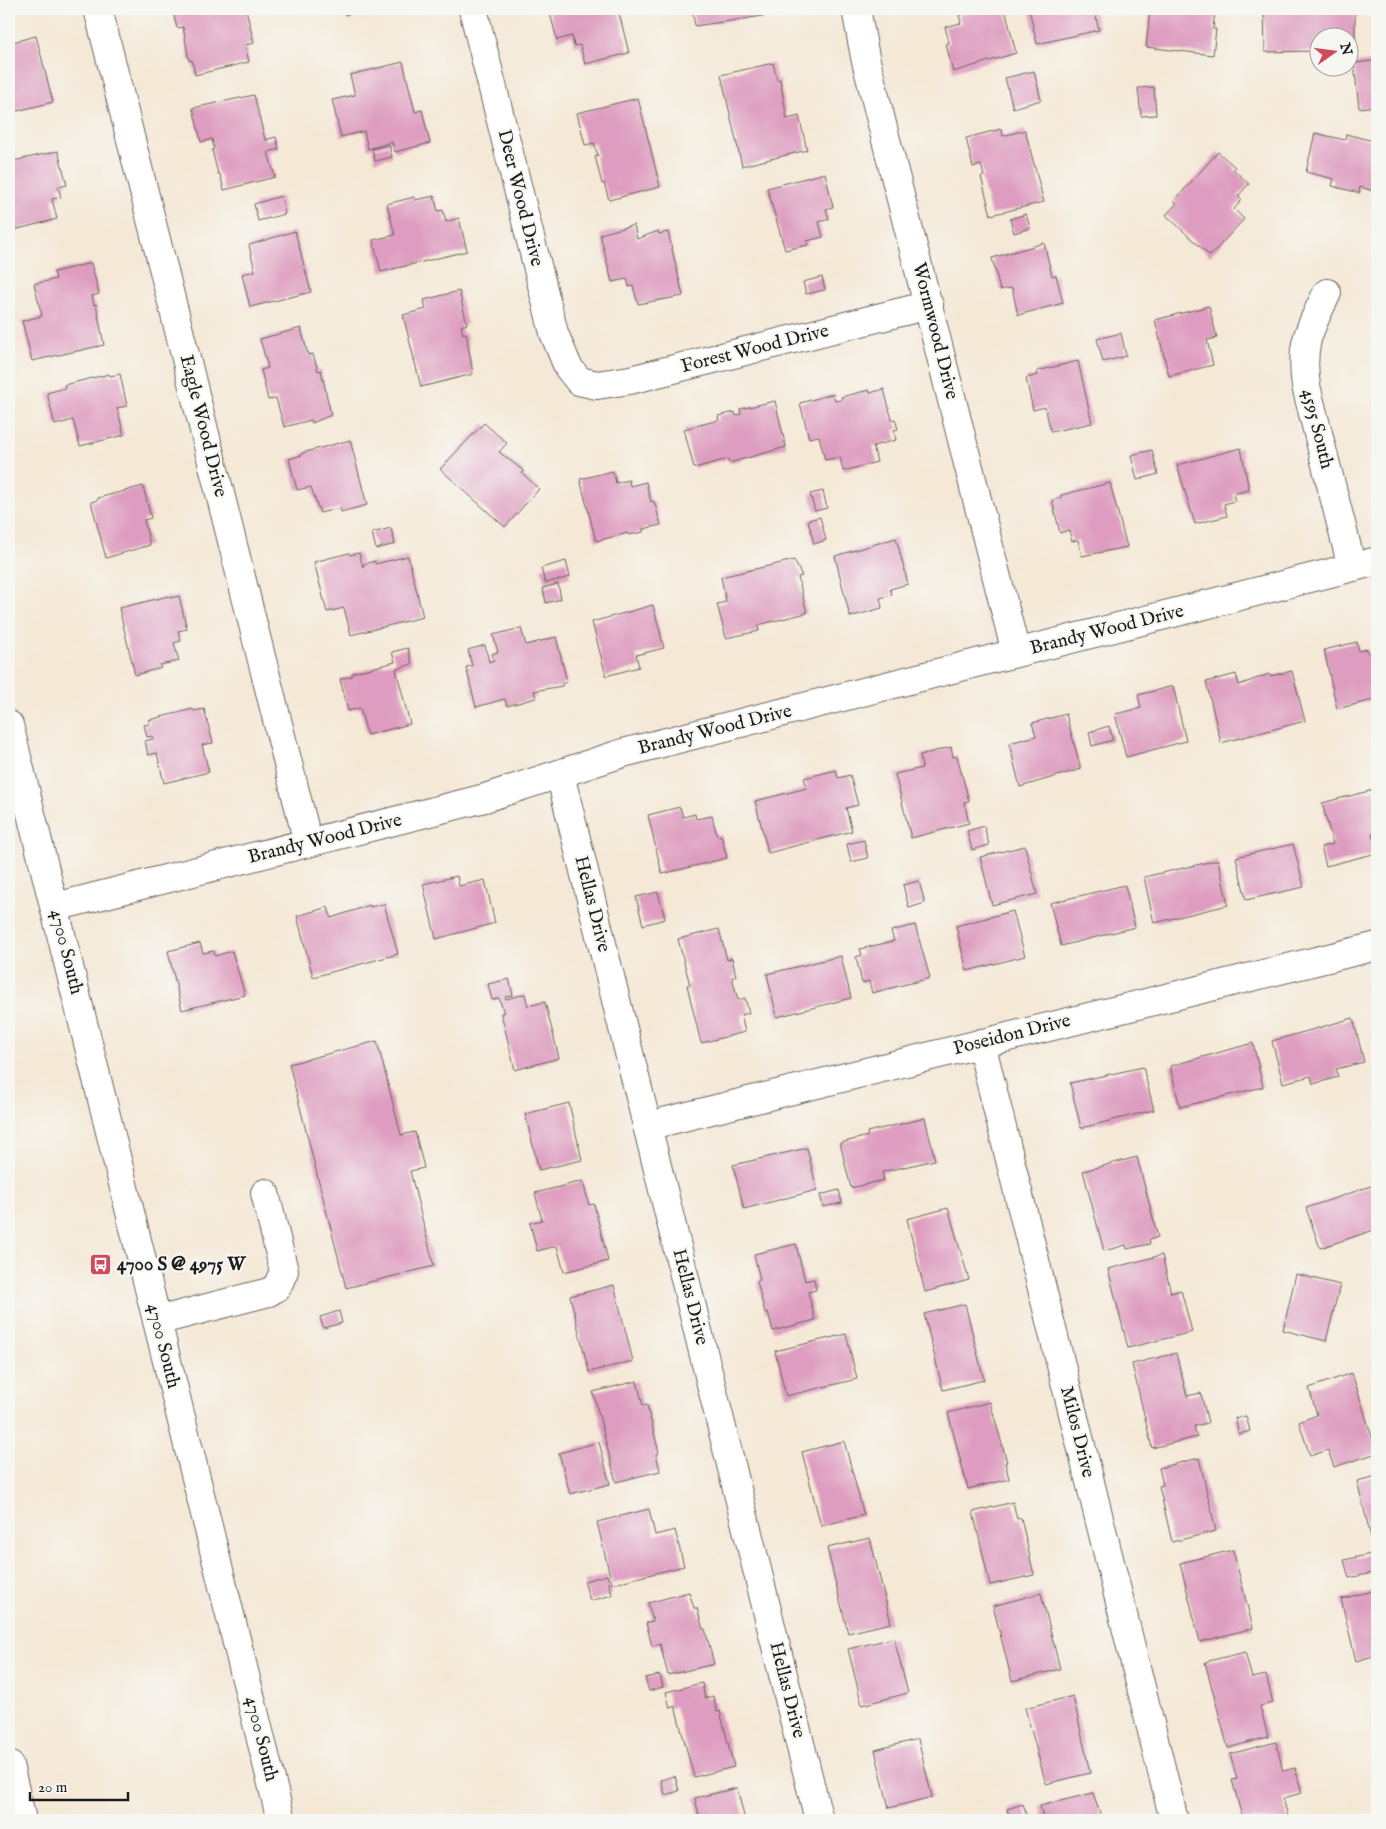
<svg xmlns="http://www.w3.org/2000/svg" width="1386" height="1829" font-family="'IM FELL English',serif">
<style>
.building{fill:#de9dc0}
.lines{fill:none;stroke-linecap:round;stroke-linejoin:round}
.minor-casing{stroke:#68635d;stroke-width:30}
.major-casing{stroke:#68635d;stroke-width:30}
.minor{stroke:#fff;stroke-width:28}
.major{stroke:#fff;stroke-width:28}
.labels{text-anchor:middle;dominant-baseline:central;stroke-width:4.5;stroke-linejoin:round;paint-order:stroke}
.street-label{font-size:19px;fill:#1c1c1c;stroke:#f6f6f2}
.poi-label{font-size:19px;font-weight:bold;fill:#1c1c1c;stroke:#f6f6f2;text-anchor:start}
</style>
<rect width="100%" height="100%" fill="#f6f6f2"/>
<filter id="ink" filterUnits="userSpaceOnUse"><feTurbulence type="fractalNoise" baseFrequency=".02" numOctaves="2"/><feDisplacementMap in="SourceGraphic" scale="10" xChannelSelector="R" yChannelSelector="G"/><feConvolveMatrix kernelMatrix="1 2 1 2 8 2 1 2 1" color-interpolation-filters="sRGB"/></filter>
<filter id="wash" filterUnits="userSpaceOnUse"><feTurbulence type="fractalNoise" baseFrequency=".0096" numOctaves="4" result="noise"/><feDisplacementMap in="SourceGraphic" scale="20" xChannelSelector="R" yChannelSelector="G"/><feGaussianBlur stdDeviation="1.12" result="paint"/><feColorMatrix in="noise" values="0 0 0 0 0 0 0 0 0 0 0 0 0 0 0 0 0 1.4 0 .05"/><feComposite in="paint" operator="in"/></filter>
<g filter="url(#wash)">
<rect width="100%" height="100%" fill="#f5e8d6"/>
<g id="blocks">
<g class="building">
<polygon points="172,9 246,9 254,43 245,45 249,62 195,75 192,60 189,61 183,27 177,28"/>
<polygon points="344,9 367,9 345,15"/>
<polygon points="549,9 618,9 629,53 585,64 580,45 574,46 572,36 557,40"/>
<polygon points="692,9 769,9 770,15 695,26"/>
<polygon points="970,9 1005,9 1016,53 953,72 946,44 949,43 945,27 961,23 959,15 971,12"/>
<polygon points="1029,9 1094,9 1099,30 1037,44"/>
<polygon points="1150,9 1215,10 1213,29 1216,29 1213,55 1146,47"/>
<polygon points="1264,9 1355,9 1355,50 1348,51 1348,38 1318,38 1318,51 1265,52"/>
<polygon points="36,36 53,102 9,113 9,43"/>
<polygon points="1373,61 1377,106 1359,108 1354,63"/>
<polygon points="403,62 415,112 422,110 430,143 395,152 392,142 368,149 364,131 341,137 332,100 355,95 350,75"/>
<polygon points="773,63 777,80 780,79 787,119 799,116 807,150 742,166 721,75"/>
<polygon points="1034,71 1041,100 1013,108 1005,78"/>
<polygon points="1154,87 1156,115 1141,116 1138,88"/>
<polygon points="254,95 265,140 276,137 279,149 268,152 275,177 224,190 220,174 218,174 212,150 214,149 212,139 201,142 193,108"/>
<polygon points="638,98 660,187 609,200 604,183 602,184 595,156 598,156 594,143 585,145 577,113"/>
<polygon points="1001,129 1003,136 1025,130 1044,202 991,215 981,177 984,176 981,165 973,167 966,138"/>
<polygon points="1315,133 1345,140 1346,134 1377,142 1377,192 1360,187 1359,193 1332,186 1334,179 1306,172"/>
<polygon points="389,145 392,157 375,161 372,149"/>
<polygon points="58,151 67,185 58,187 61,197 52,199 57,219 14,230 9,211 9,162"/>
<polygon points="1218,152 1235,167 1233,169 1249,184 1238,196 1242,200 1234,209 1244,219 1210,256 1166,215 1177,203 1174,201"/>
<polygon points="825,173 833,207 826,209 829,219 819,222 823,237 807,241 808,245 785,250 767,188"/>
<polygon points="281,196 285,214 258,221 254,204"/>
<polygon points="434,196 438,211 443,210 446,222 459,218 467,251 381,272 373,240 395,235 387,204 414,197 415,200"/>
<polygon points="1026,214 1030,228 1014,233 1010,219"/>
<polygon points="634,225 637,239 658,231 659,234 668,232 683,296 638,304 633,286 629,287 627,279 612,282 600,234"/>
<polygon points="295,231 311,292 250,307 242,274 255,271 249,245"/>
<polygon points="1044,243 1052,276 1056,275 1063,303 1018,315 1012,288 1000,290 992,258"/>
<polygon points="91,263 99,294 92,296 94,305 96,304 104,345 32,361 22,321 42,316 34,284 56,279 54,272"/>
<polygon points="822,277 825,290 806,294 803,282"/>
<polygon points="459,291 467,324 461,326 463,334 466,333 473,374 421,387 403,315 426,309 424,300"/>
<polygon points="1209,306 1217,338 1207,340 1213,365 1169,376 1155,320"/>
<polygon points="301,328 308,355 313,354 318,371 321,370 331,415 312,423 311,420 284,427 276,398 268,400 261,370 268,368 260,339"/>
<polygon points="1121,333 1126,356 1103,362 1097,339"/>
<polygon points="1078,361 1092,423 1051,432 1045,407 1033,410 1026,378 1038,375 1037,371"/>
<polygon points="109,374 110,376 120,374 127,406 117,408 124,435 80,446 73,420 55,425 47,393 65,388 64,385"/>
<polygon points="884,389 892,420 895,419 898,429 894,430 896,440 873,446 877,462 843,471 840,457 825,460 819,436 809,438 800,403 833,394 835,401 842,400 841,397 869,390 870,393"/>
<polygon points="775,401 786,447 729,463 728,459 694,468 684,429 719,420 718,416 735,412 736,416 741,414 740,409"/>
<polygon points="484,423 507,443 499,452 524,471 522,473 539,489 505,527 440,469"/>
<polygon points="350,440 367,505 341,512 340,508 320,513 311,487 297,490 289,459 302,455 302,453"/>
<polygon points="1241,448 1249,490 1233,494 1235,501 1224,504 1227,516 1195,524 1177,465"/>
<polygon points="1152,450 1158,474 1137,480 1131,455"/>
<polygon points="613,471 616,483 629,480 630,486 646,482 651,502 654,501 661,525 643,529 643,532 629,535 628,533 596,541 580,479"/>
<polygon points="1110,483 1127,547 1082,556 1078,540 1072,541 1069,530 1060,533 1052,500 1061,498 1061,495"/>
<polygon points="143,486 151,518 144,520 150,545 106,558 91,502 98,500 98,498"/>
<polygon points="823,491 827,508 815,511 810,494"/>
<polygon points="820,517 826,540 814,544 808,520"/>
<polygon points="391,528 395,544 376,549 372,533"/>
<polygon points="896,538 908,584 890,589 892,595 880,598 882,608 850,617 835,556"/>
<polygon points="349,553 350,555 359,553 363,567 364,564 375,561 375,564 408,556 423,617 351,635 344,608 327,612 314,562"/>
<polygon points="794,560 802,576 798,577 807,613 758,625 759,631 726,638 717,604 726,602 721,577"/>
<polygon points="566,561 570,577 545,583 541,568"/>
<polygon points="558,584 561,599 546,603 543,588"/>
<polygon points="169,596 170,598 179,596 187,629 178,631 181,641 174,643 179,661 160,665 161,668 135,675 119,608"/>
<polygon points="653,605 664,648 636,655 639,667 606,676 592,622"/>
<polygon points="521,628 526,645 556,637 567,682 562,684 562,686 534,691 536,698 507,706 505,699 476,707 466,667 472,666 468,650 485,645 489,662 494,660 492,654 498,652 493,635"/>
<polygon points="1357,642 1359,651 1367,649 1369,654 1377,652 1377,699 1337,709 1324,650"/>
<polygon points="408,648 412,664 396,669 410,724 367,735 360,708 348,711 340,679 352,676 352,673 395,662 392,652"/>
<polygon points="1292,671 1305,721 1221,743 1206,682 1236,674 1239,685 1269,674 1270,676"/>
<polygon points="1173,686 1186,741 1126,757 1115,714 1141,708 1138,695"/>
<polygon points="193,709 194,711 204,709 213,743 202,745 209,772 164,783 157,753 148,755 145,741 153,739 153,736 147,737 144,725 150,724 149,720"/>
<polygon points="1066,714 1081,769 1020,787 1009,743 1036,736 1032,723"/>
<polygon points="1109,726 1113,740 1092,746 1089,732"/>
<polygon points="951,747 953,757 957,756 969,801 964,802 969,823 911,838 895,774 922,768 920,755"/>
<polygon points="836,770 838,778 850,775 858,805 846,808 852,831 768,853 755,801 807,788 804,778"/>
<polygon points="1377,789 1377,832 1372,834 1377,853 1326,866 1321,847 1333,844 1322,803"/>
<polygon points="680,807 683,817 695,814 696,819 712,816 717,836 721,835 727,858 662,874 648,815"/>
<polygon points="984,826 989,845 972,850 967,831"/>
<polygon points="864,840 868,858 851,862 847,844"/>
<polygon points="1293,844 1304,887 1246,900 1236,857"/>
<polygon points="1025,846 1037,894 992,905 980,857"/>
<polygon points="1218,860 1228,905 1154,923 1144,877"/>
<polygon points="457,876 459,886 485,880 495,923 436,939 423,884"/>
<polygon points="919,881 925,903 909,908 903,885"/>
<polygon points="1125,885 1135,927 1061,946 1050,903"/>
<polygon points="658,892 665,919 643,925 636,897"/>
<polygon points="384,904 398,954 313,977 297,916 328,907 331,918 370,905 370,907"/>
<polygon points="1013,911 1025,956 967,971 956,926"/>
<polygon points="915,925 930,978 872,993 869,981 862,983 856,957 862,955 860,949 894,941 891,931"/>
<polygon points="719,929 727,960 732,958 736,976 732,977 738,1000 745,998 749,1013 741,1015 745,1032 701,1043 687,985 690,985 678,939"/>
<polygon points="200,943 203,953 214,951 215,956 232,951 245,995 182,1010 168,951"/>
<polygon points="841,956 851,998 777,1017 767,974"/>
<polygon points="509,979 513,995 505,997 506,999 525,994 528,1006 545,1002 559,1058 515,1070 501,1013 504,1013 499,998 492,1000 488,984"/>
<polygon points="1353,1018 1364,1062 1336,1069 1338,1077 1313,1084 1311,1076 1283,1083 1272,1041"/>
<polygon points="1377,1035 1377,1048 1374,1036"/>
<polygon points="377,1041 401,1135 415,1132 424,1168 410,1171 434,1266 346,1288 289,1064"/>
<polygon points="1253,1043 1263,1087 1180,1107 1170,1066"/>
<polygon points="1143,1067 1154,1110 1081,1128 1070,1083"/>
<polygon points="569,1103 582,1160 539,1170 525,1114"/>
<polygon points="925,1118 935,1160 882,1172 884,1180 851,1188 840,1143 868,1136 867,1132"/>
<polygon points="807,1148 817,1190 744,1209 733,1165"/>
<polygon points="1137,1157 1158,1237 1149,1240 1150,1244 1127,1249 1126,1245 1104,1251 1083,1171"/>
<polygon points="583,1181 589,1205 594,1204 608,1261 564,1272 557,1246 537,1251 530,1223 542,1220 535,1193"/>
<polygon points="1377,1184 1377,1229 1320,1248 1306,1208"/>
<polygon points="839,1190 842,1203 823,1207 820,1195"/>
<polygon points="948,1208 969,1280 925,1292 907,1219"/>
<polygon points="796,1244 805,1281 814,1279 816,1290 808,1292 815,1320 773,1331 768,1312 765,1313 757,1281 760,1280 754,1254"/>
<polygon points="1162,1255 1171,1293 1181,1290 1192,1332 1128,1348 1108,1269"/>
<polygon points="1296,1274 1340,1285 1326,1341 1283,1330"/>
<polygon points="614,1285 633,1361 589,1372 570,1296"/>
<polygon points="965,1304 984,1380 943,1390 924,1314"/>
<polygon points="339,1311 342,1323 323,1328 320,1317"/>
<polygon points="846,1334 857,1379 786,1396 775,1351"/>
<polygon points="1176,1353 1187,1396 1201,1393 1208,1423 1194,1426 1197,1437 1152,1448 1132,1364"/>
<polygon points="1352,1373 1377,1453 1334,1467 1328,1450 1310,1456 1299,1422 1317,1415 1309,1388"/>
<polygon points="637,1381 643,1406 647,1405 659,1453 656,1454 660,1471 616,1482 593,1392"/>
<polygon points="990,1402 1007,1462 1005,1462 1009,1479 968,1489 948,1413"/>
<polygon points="1246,1416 1250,1431 1239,1434 1235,1418"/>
<polygon points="844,1441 864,1515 821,1526 802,1452"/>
<polygon points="599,1442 610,1484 570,1494 559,1453"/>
<polygon points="1199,1458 1216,1531 1172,1542 1159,1486 1163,1485 1159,1468"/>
<polygon points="1377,1476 1377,1572 1349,1578 1344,1560 1375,1553 1357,1481"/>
<polygon points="1013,1502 1017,1519 1021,1518 1034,1575 990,1585 973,1512"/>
<polygon points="649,1509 655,1535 675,1530 684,1566 612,1584 597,1522"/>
<polygon points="870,1538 891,1623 848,1633 827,1548"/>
<polygon points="1233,1550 1253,1628 1200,1642 1180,1563"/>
<polygon points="607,1575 612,1595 590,1601 584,1581"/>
<polygon points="1377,1590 1377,1655 1356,1661 1341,1599"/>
<polygon points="689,1592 694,1608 697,1608 703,1629 705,1629 714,1664 668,1675 660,1644 652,1646 646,1623 653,1621 648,1603"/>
<polygon points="1041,1593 1060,1669 1012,1681 993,1606"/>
<polygon points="894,1638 908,1693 862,1705 848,1649"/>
<polygon points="1245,1652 1252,1678 1266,1675 1273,1703 1260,1706 1268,1737 1228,1748 1205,1662"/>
<polygon points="660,1675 663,1687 649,1691 645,1678"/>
<polygon points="702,1683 705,1698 713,1696 717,1712 720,1711 734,1767 694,1777 675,1706 670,1708 666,1692"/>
<polygon points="1073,1696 1090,1773 1046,1784 1025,1708"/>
<polygon points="918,1739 932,1797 889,1808 875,1750"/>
<polygon points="1276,1742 1283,1771 1295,1768 1302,1793 1283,1798 1289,1820 1243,1820 1232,1780 1237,1779 1230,1754"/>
<polygon points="675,1776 679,1791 665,1795 661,1780"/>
<polygon points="737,1788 745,1820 700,1820 695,1798"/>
<polygon points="1093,1793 1102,1820 1035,1820 1043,1818 1040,1806"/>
<polygon points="1023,1804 1028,1820 1010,1820 1007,1809"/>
</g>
</g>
</g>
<g filter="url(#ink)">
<use href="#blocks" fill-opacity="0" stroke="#68635d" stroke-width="1"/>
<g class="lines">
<defs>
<g id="minor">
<polyline points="98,9 308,843"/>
<polyline points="473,9 554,333 568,367 579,381 597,385 630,380 929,305"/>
<polyline points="856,9 865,57 1016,653"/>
<path d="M1327 293C1309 330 1300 344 1306 386L1352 567"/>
<polyline points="560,774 819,1820"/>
<polyline points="55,907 485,798 623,753 1377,561"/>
<polyline points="981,1043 1174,1820"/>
<polyline points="647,1126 1377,946"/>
<polyline points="157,1321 269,1292 277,1287 284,1271 265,1193"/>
<polyline points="9,1765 22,1820"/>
</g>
<polyline id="major" points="9,725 281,1820"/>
</defs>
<use href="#minor" class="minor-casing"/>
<use href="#major" class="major-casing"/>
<use href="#minor" class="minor"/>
<use href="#major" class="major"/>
</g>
</g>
<defs>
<symbol id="bus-square" viewBox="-11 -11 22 22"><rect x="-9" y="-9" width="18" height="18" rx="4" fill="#d1495b" stroke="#f6f6f2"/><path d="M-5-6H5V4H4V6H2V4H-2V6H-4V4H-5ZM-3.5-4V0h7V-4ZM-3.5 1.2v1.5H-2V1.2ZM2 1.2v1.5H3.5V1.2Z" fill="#fff"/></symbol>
</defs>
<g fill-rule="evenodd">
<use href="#bus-square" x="88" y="1252" width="25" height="25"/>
</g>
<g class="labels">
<g class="street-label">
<text transform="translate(520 198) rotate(76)">Deer Wood Drive</text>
<text transform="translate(935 331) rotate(76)">Wormwood Drive</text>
<text transform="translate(755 349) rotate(-14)">Forest Wood Drive</text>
<text transform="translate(203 426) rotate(76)">Eagle Wood Drive</text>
<text transform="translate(1317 429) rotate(76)">4595 South</text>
<text transform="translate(1107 630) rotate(-14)">Brandy Wood Drive</text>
<text transform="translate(715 730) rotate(-14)">Brandy Wood Drive</text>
<text transform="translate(325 839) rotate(-14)">Brandy Wood Drive</text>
<text transform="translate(592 904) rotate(76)">Hellas Drive</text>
<text transform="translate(66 952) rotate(76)">4700 South</text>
<text transform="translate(1012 1035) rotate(-14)">Poseidon Drive</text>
<text transform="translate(690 1297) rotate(76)">Hellas Drive</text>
<text transform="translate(163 1346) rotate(76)">4700 South</text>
<text transform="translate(1077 1432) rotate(76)">Milos Drive</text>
<text transform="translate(787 1690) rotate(76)">Hellas Drive</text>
<text transform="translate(261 1739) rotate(76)">4700 South</text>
</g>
<g class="poi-label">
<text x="117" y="1265">4700 S @ 4975 W</text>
</g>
</g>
<rect width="1386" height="1829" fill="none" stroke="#f6f6f2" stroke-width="30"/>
<g transform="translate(1334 52) rotate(76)"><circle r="24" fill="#f6f6f2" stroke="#9f9f9c"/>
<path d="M0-4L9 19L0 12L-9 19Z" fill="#d1495b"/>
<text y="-8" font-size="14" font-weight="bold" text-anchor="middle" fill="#1c1c1c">N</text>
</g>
<path d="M30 1792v8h98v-8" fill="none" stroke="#1c1c1c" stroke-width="2.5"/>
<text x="38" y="1792" font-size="15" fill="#1c1c1c" stroke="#f6f6f2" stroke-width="4" paint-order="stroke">20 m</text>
</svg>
